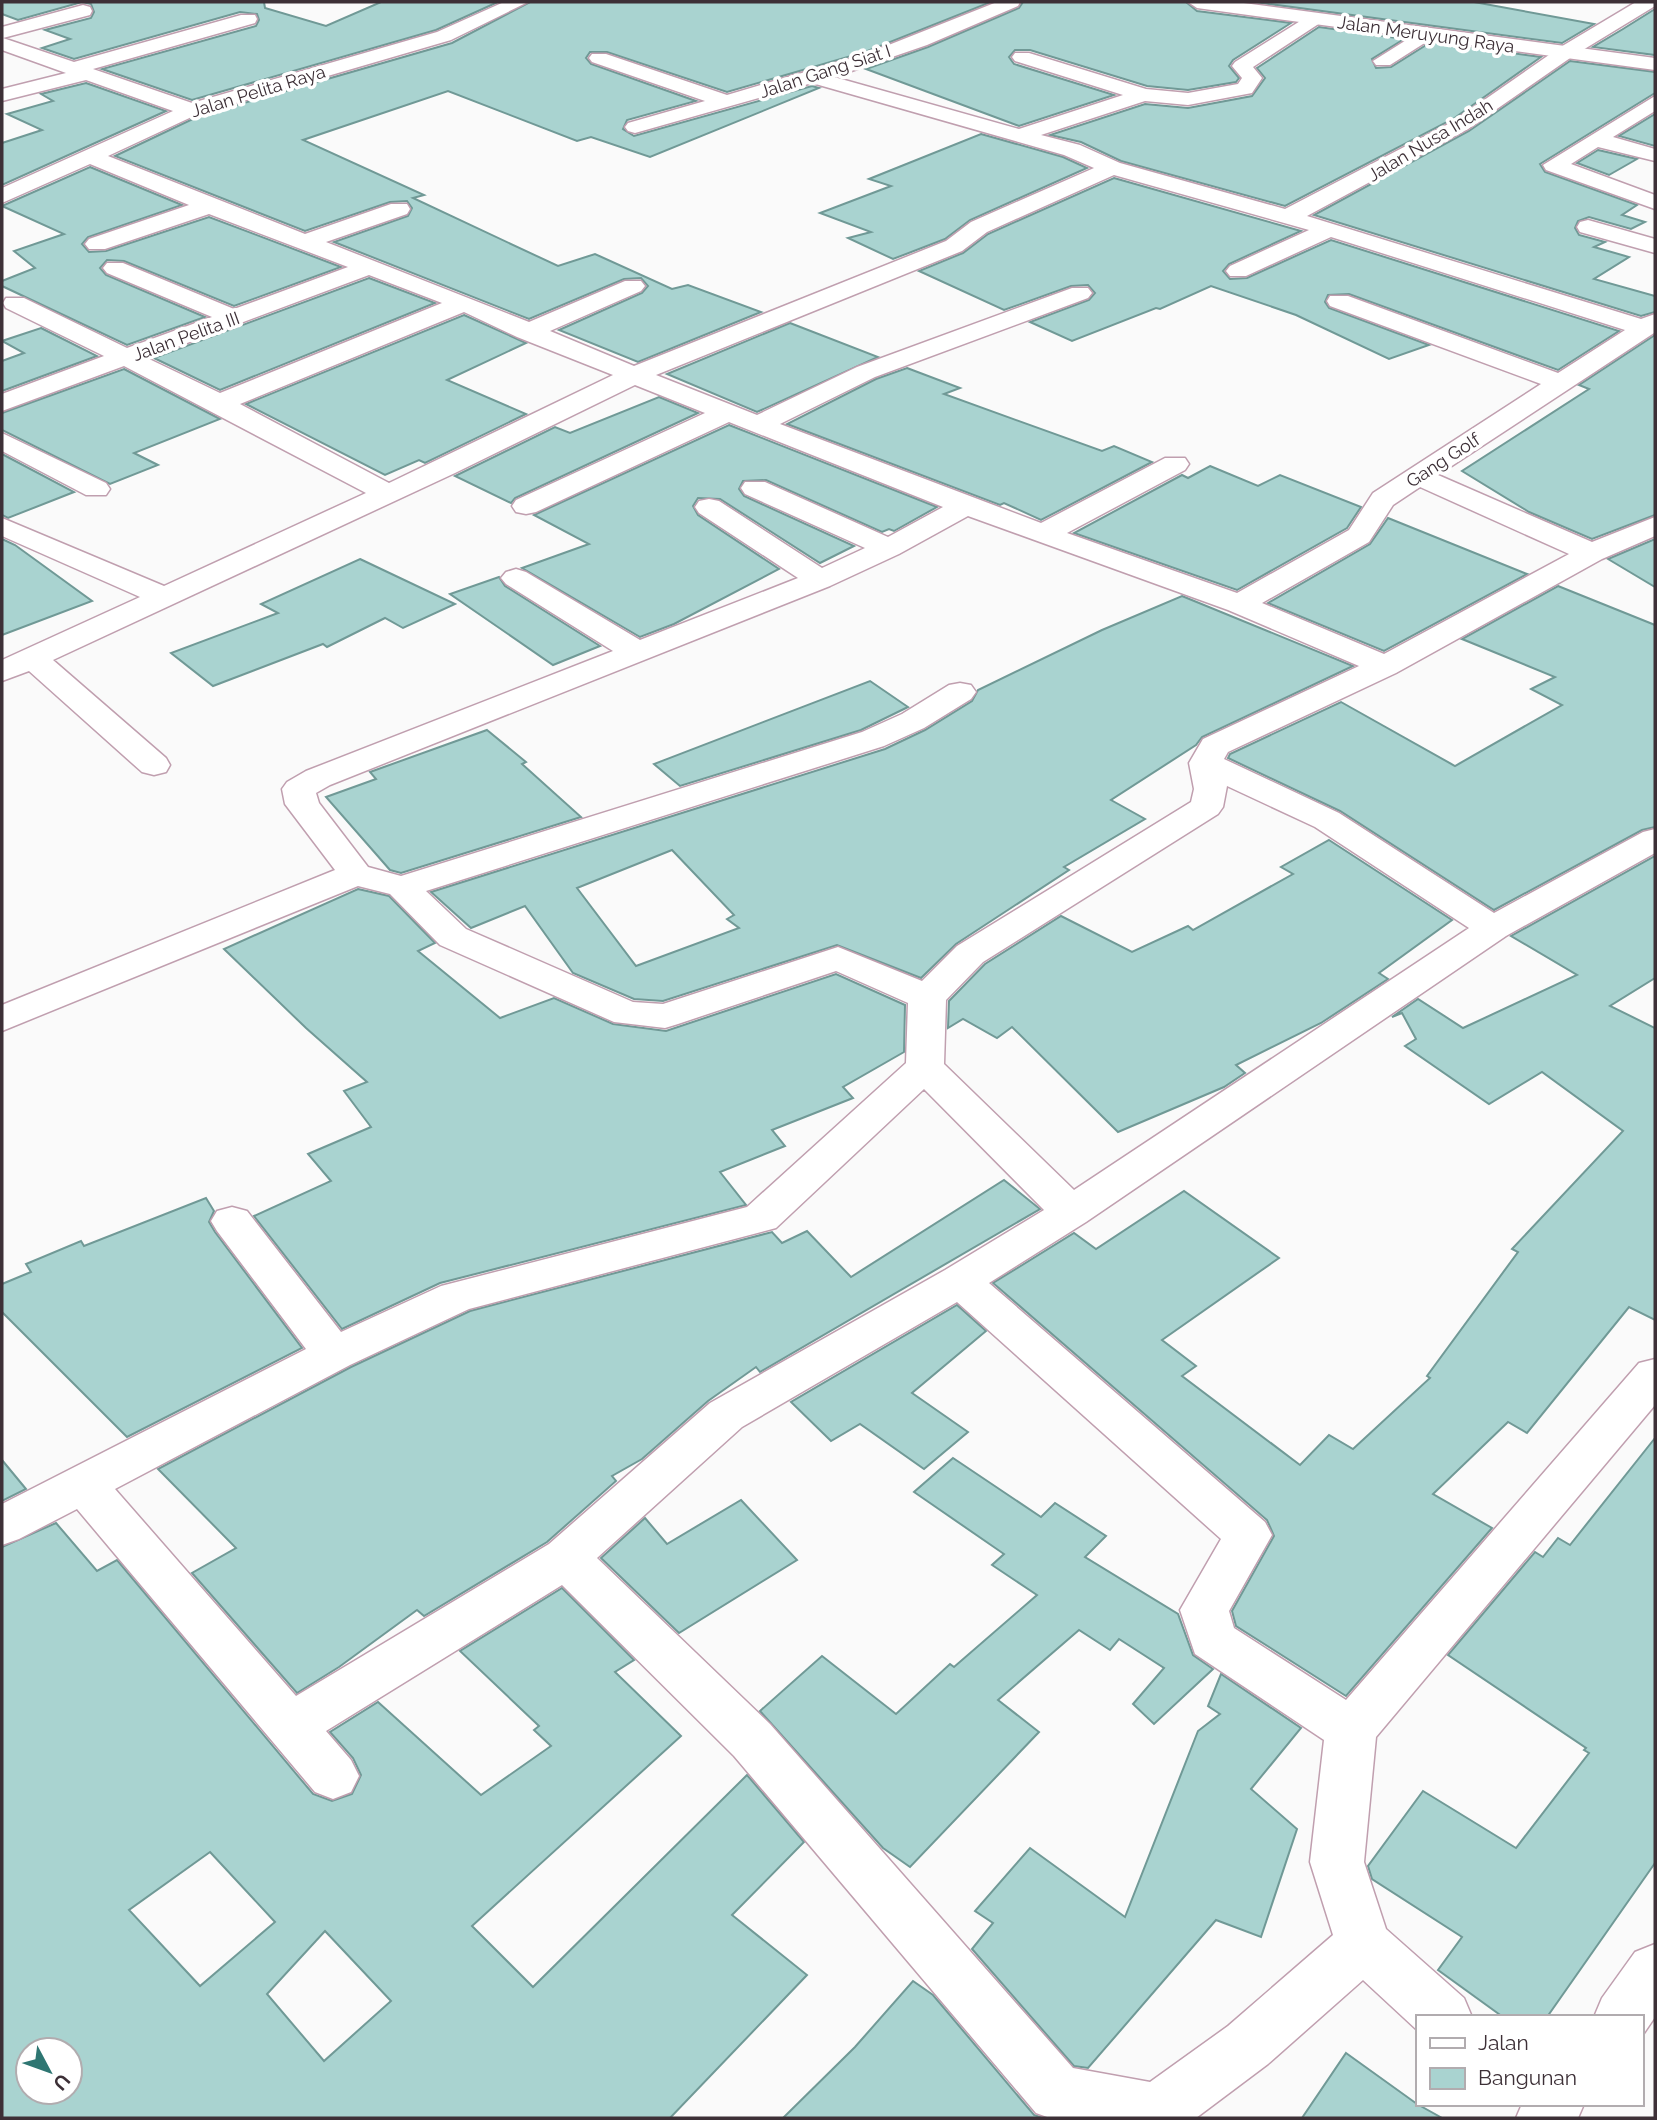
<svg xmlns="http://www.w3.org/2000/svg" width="1657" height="2120" font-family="Raleway,sans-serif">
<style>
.building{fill:#a9d3d0;stroke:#709996;stroke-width:2;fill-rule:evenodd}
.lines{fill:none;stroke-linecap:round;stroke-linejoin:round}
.minor-casing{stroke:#c09faf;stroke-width:3}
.major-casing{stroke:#c09faf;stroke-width:3}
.minor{fill:#fff;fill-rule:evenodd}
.major{fill:#fff;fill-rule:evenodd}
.labels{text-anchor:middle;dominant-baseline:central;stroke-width:7;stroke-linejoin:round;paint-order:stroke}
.far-street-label{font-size:18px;fill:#3d3037;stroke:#fff}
</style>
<rect width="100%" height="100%" fill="#fafafa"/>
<g class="building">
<polygon points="2,2 264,2 265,8 326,26 381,2 498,2 436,30 192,100 102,69 256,26 259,20 257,14 240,12 74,59 42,48 70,39 45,30 91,18 94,12 91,4 82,2 18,20 2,14"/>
<polygon points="530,2 991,2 865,52 727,92 607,52 590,52 586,58 591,64 696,101 627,120 623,129 634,136 812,86 819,88 650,157 591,137 577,141 448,91 303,140 424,195 413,198 558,266 595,254 672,289 688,285 761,312 638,362 559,330 642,293 648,286 641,278 624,279 529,319 334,242 408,216 412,208 407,201 390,202 305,231 115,156 199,116 452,43"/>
<polygon points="1023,2 1186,2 1197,11 1291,23 1233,60 1229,66 1239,78 1236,82 1188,90 1147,86 1030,50 1015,50 1009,57 1014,64 1114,95 1019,126 866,69 928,47 1019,8"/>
<polygon points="1254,2 1474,2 1594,24 1562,43"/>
<polygon points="1655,9 1655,55 1593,47 1623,29"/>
<polygon points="1319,27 1404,39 1372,59 1376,68 1391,67 1431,42 1541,57 1453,119 1285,206 1121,161 1081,142 1050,135 1145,104 1188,108 1252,96 1265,78 1257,68"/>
<polygon points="1570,61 1655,72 1655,93 1540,164 1545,172 1637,205 1622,215 1645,222 1631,229 1589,217 1578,221 1575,228 1579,235 1605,242 1594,247 1629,257 1594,279 1655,296 1655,312 1641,316 1314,215 1469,131"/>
<polygon points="86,83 166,111 2,185 2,143 42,130 7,114 53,101 41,94"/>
<polygon points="1655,114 1655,146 1619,136"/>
<polygon points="981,134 1063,157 1087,168 970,220 945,239 893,259 848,238 871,232 820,213 891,186 869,179"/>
<polygon points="1598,150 1637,159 1609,175 1577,163"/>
<polygon points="90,167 182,205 88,237 82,244 89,252 106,251 209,217 341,267 234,306 124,261 107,260 100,268 106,275 205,317 127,345 2,286 2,281 35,268 14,251 64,234 2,206"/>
<polygon points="1114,178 1301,231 1229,264 1223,271 1230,279 1247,278 1331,240 1619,331 1558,370 1349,294 1328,295 1325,302 1329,308 1429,345 1389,359 1296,315 1211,286 1160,309 1156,308 1072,341 1030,322 1089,300 1095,293 1088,285 1071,286 1004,310 919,271 963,253 988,234"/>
<polygon points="369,278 435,303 220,390 154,358"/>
<polygon points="464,315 526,343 447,380 526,414 425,463 419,460 385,475 246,404"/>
<polygon points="790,323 878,357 757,412 667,374"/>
<polygon points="41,328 97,356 2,391 2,361 24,353 2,341"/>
<polygon points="1655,335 1655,515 1592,539 1529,512 1462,471 1589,389 1579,385"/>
<polygon points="907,368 960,388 944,394 1102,451 1114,446 1152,462 1041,520 1004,503 1000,505 787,424 876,379"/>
<polygon points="124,369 220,419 134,453 158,465 110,484 2,430 2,413"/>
<polygon points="659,397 698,413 515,498 511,503 455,476 555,427 570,433"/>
<polygon points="729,425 937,507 894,531 889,529 882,532 766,480 743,481 739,489 744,496 854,546 820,563 720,499 698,498 693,506 698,515 779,569 674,624 640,637 522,568 589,544 534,515"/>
<polygon points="2,454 74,492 8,518 2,515"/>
<polygon points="1210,466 1258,486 1280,475 1361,507 1347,528 1237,590 1074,533 1182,475 1188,478"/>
<polygon points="1388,518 1527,574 1384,651 1268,603 1370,544"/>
<polygon points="2,539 15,545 92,601 2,635"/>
<polygon points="1655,539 1655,587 1608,559"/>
<polygon points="360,559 455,604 403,628 385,618 327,647 323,644 213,686 171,653 278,613 261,604"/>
<polygon points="499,577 505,586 600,646 553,665 450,594"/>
<polygon points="1558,586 1655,625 1655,827 1642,830 1494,910 1340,811 1228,758 1230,754 1341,702 1455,766 1562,705 1531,689 1555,677 1462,639"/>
<path d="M1182 596 1353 666 1202 737 1196 745 1111 800 1145 819 1064 867 1069 870 956 944 921 978 837 945 663 1001 634 999 573 973 525 906 471 928 431 892 885 749 925 730 972 701 978 690 1102 630ZM672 850 734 915 727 919 739 928 636 966 577 888Z"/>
<polygon points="870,681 908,707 861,730 680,786 654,764"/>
<polygon points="487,730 526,762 522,764 581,817 401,873 390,870 326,797 376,779 370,772"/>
<polygon points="1329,840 1452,920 1379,973 1388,979 1321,1023 1236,1065 1245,1073 1224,1087 1118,1132 1012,1027 997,1038 963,1019 948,1028 949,1001 985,964 1061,916 1132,952 1188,926 1193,930 1293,874 1281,867"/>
<polygon points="1655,856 1655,978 1610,1006 1655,1028 1655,1320 1629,1307 1527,1433 1508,1422 1433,1494 1492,1528 1346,1696 1236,1626 1232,1611 1274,1536 1267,1520 993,1283 1074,1233 1096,1249 1184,1191 1279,1258 1162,1340 1196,1366 1182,1376 1300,1465 1329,1435 1353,1449 1430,1378 1427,1376 1518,1252 1512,1249 1623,1131 1542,1072 1489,1104 1405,1046 1416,1039 1402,1013 1392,1017 1418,999 1463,1028 1577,975 1511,936"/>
<polygon points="358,889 389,896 435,943 418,951 500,1018 554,998 613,1024 666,1031 836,974 905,1005 904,1052 843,1087 853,1098 772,1130 785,1146 720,1172 746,1205 440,1283 342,1329 254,1216 331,1181 308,1154 371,1127 344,1091 367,1082 306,1028 224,949"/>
<polygon points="1004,1180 1040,1209 760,1372 756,1367 708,1401 642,1459 612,1476 616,1481 547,1542 424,1616 417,1610 339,1667 297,1693 192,1573 236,1548 158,1469 351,1367 470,1311 772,1232 782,1243 807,1231 851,1277"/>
<polygon points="206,1198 214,1211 209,1222 215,1232 302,1348 127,1437 2,1312 2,1284 31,1272 26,1264 81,1241 84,1246"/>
<polygon points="957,1305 986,1331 912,1393 968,1432 924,1469 860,1424 831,1441 791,1402"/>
<polygon points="1655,1438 1655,1863 1547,2017 1503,2017 1438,1970 1462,1937 1372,1879 1368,1866 1423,1791 1516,1848 1589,1753 1584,1750 1586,1748 1448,1655 1535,1552 1543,1557 1558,1538 1570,1545"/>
<polygon points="953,1458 1041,1517 1055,1503 1106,1536 1085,1557 1178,1614 1193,1655 1213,1669 1154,1724 1133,1704 1164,1668 1119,1639 1110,1650 1079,1630 998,1700 1039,1732 910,1867 883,1848 760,1711 822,1656 896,1714 950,1664 954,1667 1037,1595 992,1565 1004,1554 914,1492"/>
<polygon points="2,1460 26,1489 2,1501"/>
<polygon points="741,1500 797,1560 679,1633 601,1558 645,1518 667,1544"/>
<path d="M56 1523 97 1571 117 1560 313 1794 332 1801 352 1794 361 1775 353 1758 330 1732 378 1702 481 1795 551 1746 534 1730 539 1726 460 1651 562 1588 634 1660 615 1672 681 1736 472 1926 533 1987 747 1775 804 1842 732 1915 807 1975 670 2118H2V1547ZM210 1852 275 1922 200 1986 129 1910ZM325 1931 391 2001 324 2061 267 1994ZM28 2050H70V2092H28Z"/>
<polygon points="1221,1674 1301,1728 1251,1789 1297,1829 1261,1937 1216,1920 1088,2068 1074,2066 972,1949 993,1923 975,1911 1030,1848 1125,1917 1198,1731 1220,1714 1208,1706"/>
<polygon points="913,1981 933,1995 1034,2115 1043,2118 783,2118 855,2047"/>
<polygon points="1346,2053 1417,2104 1442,2118 1302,2118"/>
</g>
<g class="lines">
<defs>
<g id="minor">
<path d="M504 2H528L451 40 198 114 108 156 305 234 391 204H407L410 209 407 214 326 242 529 322 625 281H641L645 286 641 291 550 331 634 366 946 241 971 222 1094 168 1064 155 812 83 635 133 628 131 625 127 628 123 705 101 592 62 589 58 592 54H606L727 95 866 54 997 2H1020L1018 6 927 45 834 77 1019 129 1123 95 1015 61 1012 57 1015 53H1029L1146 89 1188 93 1238 84 1242 78 1232 66 1235 62 1313 13 1322 19 1320 23 1253 67 1262 78 1252 93 1188 105 1145 101 1041 135 1080 145 1120 163 1285 209 1454 121 1559 48 1636 2H1655V6L1573 56 1468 129 1307 216 1641 319 1655 314 1654 333 1438 475 1592 542 1655 517V536L1602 559 1396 673 1228 752 1224 759 1339 813 1494 913 1643 832 1655 829V853L1506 936 1086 1222 989 1283 1265 1522 1272 1535 1229 1611 1234 1628 1346 1700 1639 1363 1655 1359V1405L1376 1737 1364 1862 1386 1929 1464 1998 1472 2017H1417V2030L1363 1980 1268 2064 1196 2118H1050L1036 2113 734 1756 562 1585 326 1731 351 1760 359 1776 351 1792 333 1799 315 1792 77 1509 19 1539 2 1545V1504L306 1349 217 1231 211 1221 217 1211 232 1207 247 1211 341 1332 441 1286 747 1207 906 1063 908 1003 836 971 678 1024 665 1028 614 1022 440 945 390 894 358 886 2 1031V1005L335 870 285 804 282 789 287 782 306 771 613 651 506 584 501 578 506 572 516 569 526 572 640 640 798 578 699 513 695 507 699 501 709 499 719 501 822 568 865 548 745 494 741 488 745 482H765L888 537 943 507 729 422 536 512 526 514 516 512 512 506 516 500 705 413 635 385 455 473 53 660 166 758 170 765 166 772 154 775 142 772 29 671 2 681V660L140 597 2 536V518L164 586 366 493 124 366 2 411V394L104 356 6 308 3 303 6 298H24L127 348 212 317 107 273 103 268 107 263H123L234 309 348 267 209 214 105 249H89L85 244 89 239 189 205 90 164 2 203V188L173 111 86 80 2 101V89L66 73 2 50V27L83 5 90 7 92 11 90 15 3 38 74 62 241 15H255L257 19 255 23 93 69 192 103 437 32ZM1114 175 1309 230 1230 266 1226 271 1230 276H1246L1331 237 1625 330 1558 373 1348 296H1330L1327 301 1330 306 1541 384 1373 493 1349 530 1237 593 1067 533 1185 470 1189 464 1185 458H1165L1041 523 780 424 875 377 1088 298 1092 293 1088 288H1072L857 367 757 415 656 375 962 251 987 232ZM369 275 442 303 220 393 147 358ZM464 312 517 337 613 375 389 483 240 404ZM1420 487 1569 554 1384 654 1262 603 1369 542 1393 505ZM968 516 1228 610 1359 666 1203 739 1189 763 1194 789 1191 802 957 946 922 981 838 947 663 1004 633 1002 466 929 426 891 884 746 924 728 971 699 976 692 971 685 960 683 949 685 902 714 862 732 401 876 368 867 319 803 316 793 330 785 830 586 899 554ZM1227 786 1315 827 1469 928 1074 1190 944 1064 946 1000 983 962 1218 814 1223 807ZM924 1089 1044 1210 945 1270 710 1403 549 1544 296 1696 115 1489 350 1365 469 1309 776 1228ZM957 1302 1221 1539 1180 1610 1195 1654 1324 1740 1310 1862 1333 1935 1228 2026 1150 2082 1073 2068 770 1724 597 1558 742 1427Z"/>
<polygon points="1427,27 1437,33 1434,37 1390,65 1376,65 1373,61"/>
<polygon points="1655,96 1655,111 1613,137 1655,149 1655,161 1598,147 1571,164 1655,195 1655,209 1546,170 1543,165"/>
<polygon points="1588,220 1655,239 1655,253 1580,232 1577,227 1580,222"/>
<polygon points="2,433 106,483 110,489 106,495 86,495 2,451"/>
<polygon points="1655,1944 1655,2017 1642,2036 1641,2017 1594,2017 1602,1998 1635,1952"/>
<polygon points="1522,2104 1584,2104 1578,2118 1516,2118"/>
</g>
<polygon id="major" points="1188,2 1236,2 1655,58 1655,70 1197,8"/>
</defs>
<use href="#minor" class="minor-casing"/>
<use href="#major" class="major-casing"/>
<use href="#minor" class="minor"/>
<use href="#major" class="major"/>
</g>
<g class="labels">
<g class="far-street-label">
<text transform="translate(1426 34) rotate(8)">Jalan Meruyung Raya</text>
<text transform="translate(825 71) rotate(-18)">Jalan Gang Siat I</text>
<text transform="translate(258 91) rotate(-17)">Jalan Pelita Raya</text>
<text transform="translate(1430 140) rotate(-31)">Jalan Nusa Indah</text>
<text transform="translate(186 336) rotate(-20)">Jalan Pelita III</text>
<text transform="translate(1443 460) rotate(-33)">Gang Golf</text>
</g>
</g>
<rect width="1657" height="2120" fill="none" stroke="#3d3037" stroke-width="7"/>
<rect x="1416" y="2015" width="228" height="91" fill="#ffffff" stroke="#b1acaf" stroke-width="2"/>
<rect x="1430" y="2038" width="35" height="10" fill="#ffffff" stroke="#b1acaf" stroke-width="2"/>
<text x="1478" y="2050" font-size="21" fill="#3d3037">Jalan</text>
<rect x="1430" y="2068" width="35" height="21" fill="#a9d3d0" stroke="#b1acaf" stroke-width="2"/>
<text x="1478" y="2085" font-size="21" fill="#3d3037">Bangunan</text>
<g transform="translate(49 2071) rotate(131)"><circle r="33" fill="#ffffff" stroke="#b1acaf" stroke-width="2"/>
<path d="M0-5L12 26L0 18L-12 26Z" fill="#2e7672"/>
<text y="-10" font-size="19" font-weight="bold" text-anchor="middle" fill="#3d3037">U</text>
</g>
</svg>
